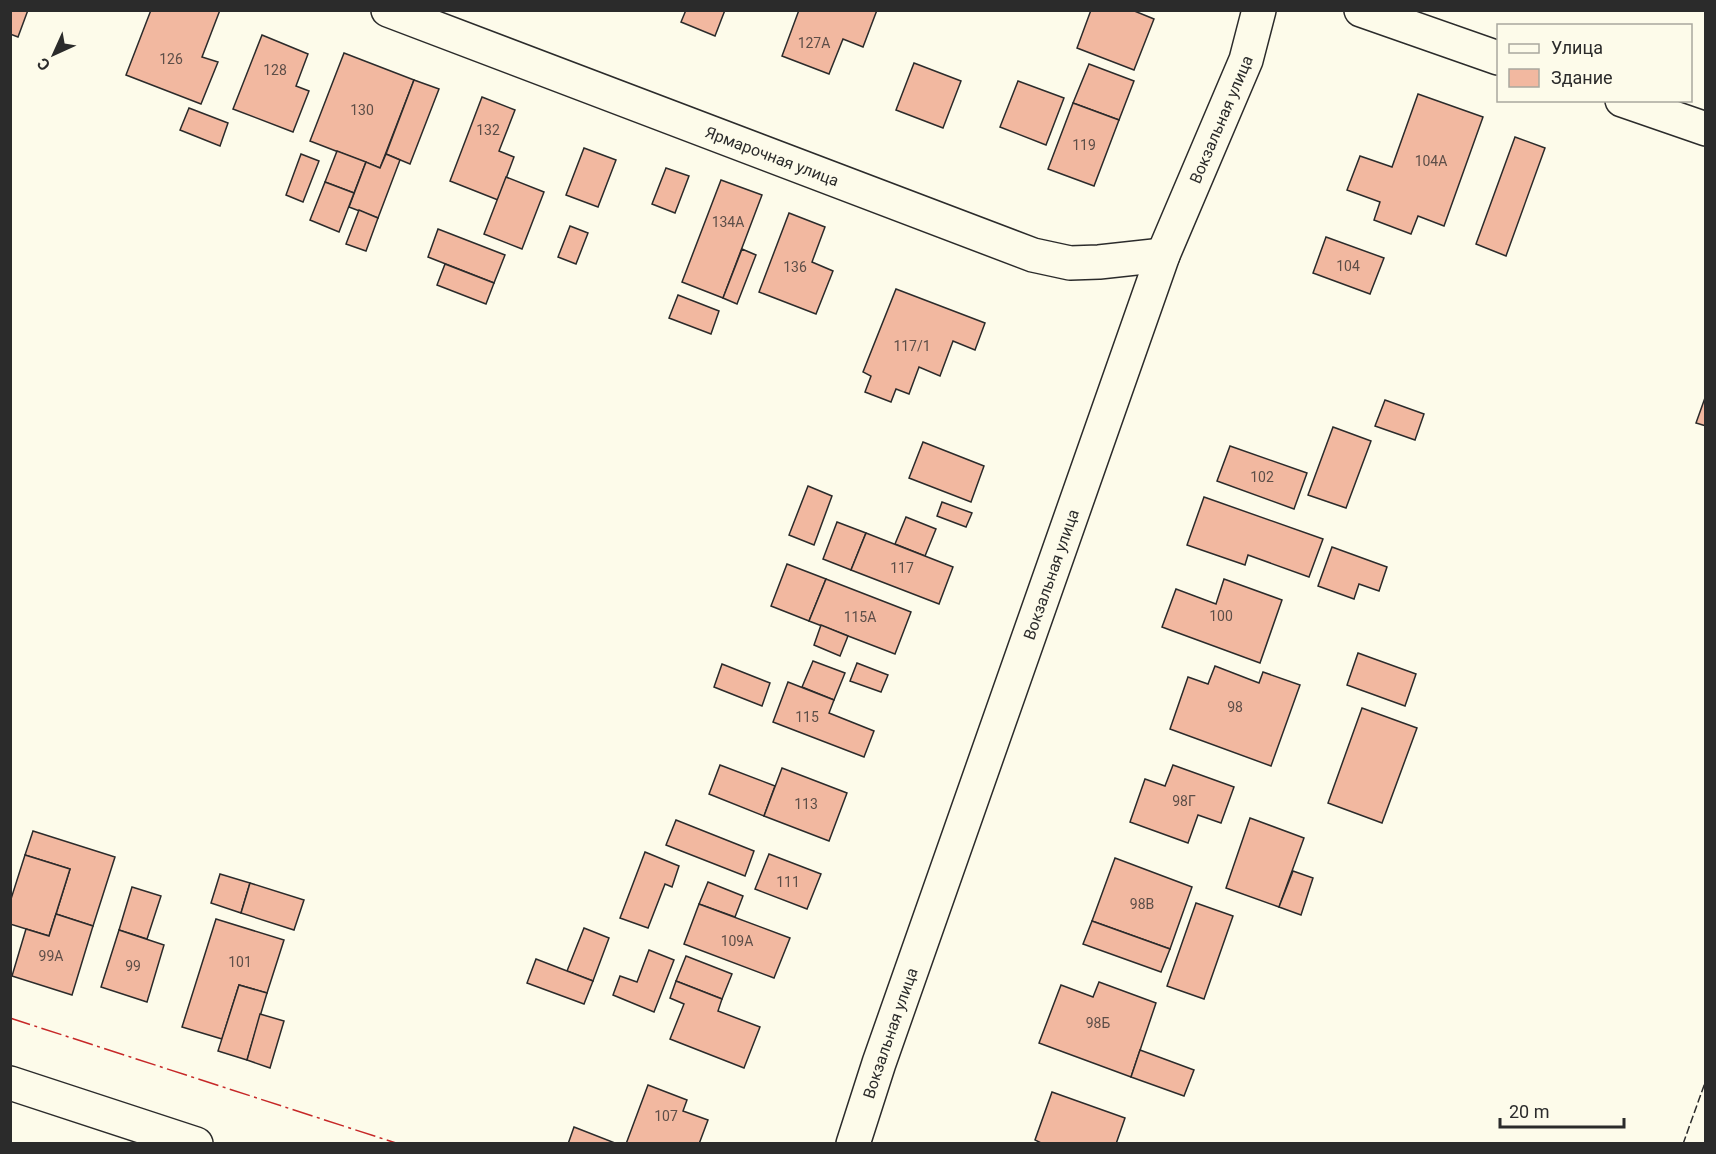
<svg xmlns="http://www.w3.org/2000/svg" width="1716" height="1154" font-family="Roboto,sans-serif">
<style>
.building{fill:#f2b8a0;stroke:#2b2b2b;stroke-width:1.5}
.lines{fill:none;stroke-linecap:round;stroke-linejoin:round}
.street-casing{stroke:#2b2b2b;stroke-width:36}
.street{stroke:#fdfbea;stroke-width:33}
.fence{stroke:#2b2b2b;stroke-width:1.5;stroke-dasharray:8 3;stroke-linecap:butt}
.power{stroke:#c62828;stroke-width:1.5;stroke-dasharray:21 4.5 3 4.5;stroke-linecap:butt}
.labels{text-anchor:middle;dominant-baseline:central;stroke-width:4.5;stroke-linejoin:round;paint-order:stroke}
.number-label{font-size:14px;fill:#5d4e48}
.street-label{font-size:16px;fill:#2b2b2b;stroke:#fdfbea}
</style>
<rect width="100%" height="100%" fill="#fdfbea"/>
<g class="building">
<polygon points="10,10 28,10 18,37 10,34"/>
<polygon points="151,10 220,10 202,57 218,62 201,104 126,75"/>
<polygon points="686,10 725,10 715,36 681,22"/>
<polygon points="799,10 877,10 863,47 843,39 829,74 782,56"/>
<polygon points="1091,10 1132,10 1154,19 1134,70 1077,48"/>
<polygon points="262,35 308,54 296,86 309,91 293,132 233,109"/>
<polygon points="344,53 414,80 380,168 310,141"/>
<polygon points="914,63 961,81 943,128 896,110"/>
<polygon points="1089,64 1134,81 1119,120 1073,103"/>
<polygon points="414,80 439,89 410,164 386,154"/>
<polygon points="1018,81 1064,98 1046,145 1000,127"/>
<polygon points="1418,94 1483,117 1444,226 1418,216 1411,234 1374,220 1380,202 1347,190 1360,156 1392,167"/>
<polygon points="482,97 515,110 499,151 514,157 498,200 450,181"/>
<polygon points="1073,103 1119,120 1094,186 1048,169"/>
<polygon points="189,108 228,123 220,146 180,130"/>
<polygon points="1515,137 1545,148 1506,256 1476,244"/>
<polygon points="584,148 616,160 598,207 566,195"/>
<polygon points="337,151 366,162 354,193 325,182"/>
<polygon points="301,154 319,161 303,202 286,195"/>
<polygon points="386,154 400,160 378,218 349,207 366,162 380,168"/>
<polygon points="666,168 689,176 675,213 652,204"/>
<polygon points="506,177 544,192 522,249 484,234"/>
<polygon points="721,180 762,195 723,298 682,282"/>
<polygon points="325,182 354,193 339,232 310,220"/>
<polygon points="359,210 378,218 366,251 346,244"/>
<polygon points="789,213 825,227 812,262 833,271 816,314 759,292"/>
<polygon points="570,226 588,233 576,264 558,257"/>
<polygon points="438,229 505,255 494,283 428,257"/>
<polygon points="1326,237 1384,258 1370,294 1313,273"/>
<polygon points="742,249 756,255 737,304 723,298"/>
<polygon points="445,264 494,283 486,304 437,285"/>
<polygon points="896,289 985,323 975,350 953,341 940,376 919,367 909,394 896,389 891,402 865,392 871,376 863,372"/>
<polygon points="678,295 719,311 711,334 669,318"/>
<polygon points="1706,395 1706,426 1696,423"/>
<polygon points="1385,400 1424,414 1415,440 1375,426"/>
<polygon points="1333,427 1371,441 1346,508 1308,495"/>
<polygon points="923,442 984,466 971,502 909,478"/>
<polygon points="1230,446 1307,473 1294,509 1217,481"/>
<polygon points="808,486 832,496 814,545 789,535"/>
<polygon points="1204,497 1323,539 1309,577 1248,555 1245,565 1187,545"/>
<polygon points="942,502 972,513 966,527 937,516"/>
<polygon points="906,517 936,529 925,556 895,544"/>
<polygon points="837,522 866,533 851,570 823,559"/>
<polygon points="866,533 953,567 939,604 851,570"/>
<polygon points="1332,547 1387,567 1379,591 1359,584 1354,599 1318,586"/>
<polygon points="787,564 826,579 809,621 771,606"/>
<polygon points="826,579 911,612 895,654 809,621"/>
<polygon points="1224,579 1282,600 1260,663 1162,627 1176,589 1216,604"/>
<polygon points="821,625 848,636 840,656 814,645"/>
<polygon points="1358,653 1416,674 1405,706 1347,685"/>
<polygon points="813,661 845,673 834,700 802,687"/>
<polygon points="857,663 888,675 881,692 850,681"/>
<polygon points="722,664 770,683 762,706 714,687"/>
<polygon points="1215,666 1259,683 1263,672 1300,685 1271,766 1170,729 1188,677 1208,684"/>
<polygon points="788,682 834,700 829,713 874,731 864,757 773,722"/>
<polygon points="1362,708 1417,728 1382,823 1328,803"/>
<polygon points="720,765 775,786 764,816 709,794"/>
<polygon points="1173,765 1234,787 1221,823 1198,815 1188,843 1130,822 1145,779 1165,786"/>
<polygon points="782,768 847,793 829,841 764,816"/>
<polygon points="1250,818 1304,838 1279,907 1226,888"/>
<polygon points="676,820 754,851 745,876 666,845"/>
<polygon points="33,831 115,857 93,926 56,914 70,869 25,855"/>
<polygon points="645,852 679,866 672,887 665,884 648,928 620,918"/>
<polygon points="769,854 821,874 807,909 755,889"/>
<polygon points="25,855 70,869 49,936 10,924 10,902"/>
<polygon points="1115,858 1192,887 1170,949 1092,921"/>
<polygon points="1293,871 1313,878 1301,915 1279,907"/>
<polygon points="220,874 250,883 241,913 211,903"/>
<polygon points="708,882 743,896 735,917 699,904"/>
<polygon points="250,883 304,900 294,930 241,913"/>
<polygon points="132,887 161,896 147,939 119,930"/>
<polygon points="1196,903 1233,916 1204,999 1167,986"/>
<polygon points="699,904 790,938 774,978 684,944"/>
<polygon points="56,914 93,926 72,995 12,976 26,929 49,936"/>
<polygon points="216,919 284,940 267,993 239,985 222,1039 182,1027"/>
<polygon points="1092,921 1170,949 1161,972 1083,944"/>
<polygon points="584,928 609,938 593,981 567,971"/>
<polygon points="119,930 164,945 147,1002 101,987"/>
<polygon points="649,950 674,960 654,1012 613,995 620,976 637,982"/>
<polygon points="686,956 732,974 722,999 676,981"/>
<polygon points="536,959 593,981 584,1004 527,983"/>
<polygon points="676,981 722,999 718,1011 760,1027 744,1068 670,1039 684,1004 670,998"/>
<polygon points="1099,982 1156,1003 1131,1077 1039,1043 1061,985 1093,997"/>
<polygon points="239,985 267,993 247,1060 218,1051"/>
<polygon points="260,1014 284,1021 270,1068 247,1060"/>
<polygon points="1140,1050 1194,1070 1184,1096 1131,1077"/>
<polygon points="648,1085 687,1100 683,1111 708,1120 699,1144 626,1144"/>
<polygon points="1052,1092 1125,1118 1116,1144 1043,1144 1035,1140"/>
<polygon points="574,1127 615,1143 615,1144 568,1144"/>
</g>
<g class="lines">
<defs>
<g id="street">
<path id="s1" d="M388 10 1033 255 1070 263 1099 262 1163 255"/>
<polyline points="1361,10 1498,58"/>
<polyline points="1622,100 1706,129"/>
<polyline points="10,1083 196,1144"/>
<path id="s2" d="M853 1144 879 1063 1163 255 1246 60 1259 10"/>
</g>
</defs>
<use href="#street" class="street-casing"/>
<use href="#street" class="street"/>
<polyline class="fence" points="1683,1144 1706,1080"/>
<polyline class="power" points="10,1018 399,1144"/>
</g>
<g class="labels">
<g class="number-label">
<text x="814" y="43">127А</text>
<text x="171" y="59">126</text>
<text x="275" y="70">128</text>
<text x="362" y="110">130</text>
<text x="488" y="130">132</text>
<text x="1084" y="145">119</text>
<text x="1431" y="161">104А</text>
<text x="728" y="222">134А</text>
<text x="1348" y="266">104</text>
<text x="795" y="267">136</text>
<text x="912" y="346">117/1</text>
<text x="1262" y="477">102</text>
<text x="902" y="568">117</text>
<text x="1221" y="616">100</text>
<text x="860" y="617">115А</text>
<text x="1235" y="707">98</text>
<text x="807" y="717">115</text>
<text x="1184" y="801">98Г</text>
<text x="806" y="804">113</text>
<text x="788" y="882">111</text>
<text x="1142" y="904">98В</text>
<text x="737" y="941">109А</text>
<text x="51" y="956">99А</text>
<text x="240" y="962">101</text>
<text x="133" y="966">99</text>
<text x="1098" y="1023">98Б</text>
<text x="666" y="1116">107</text>
</g>
<g class="street-label">
<text stroke="none"><textPath href="#s2" startOffset="1089">Вокзальная улица</textPath></text>
<text stroke="none"><textPath href="#s1" startOffset="411">Ярмарочная улица</textPath></text>
<text stroke="none"><textPath href="#s2" startOffset="603">Вокзальная улица</textPath></text>
<text stroke="none"><textPath href="#s2" startOffset="117">Вокзальная улица</textPath></text>
</g>
</g>
<rect width="1716" height="1154" fill="none" stroke="#2b2b2b" stroke-width="24"/>
<rect x="1497" y="24" width="195" height="78" fill="#fdfbea" stroke="#a9a89e" stroke-width="1.5"/>
<rect x="1509" y="44" width="30" height="9" fill="#fdfbea" stroke="#a9a89e" stroke-width="1.5"/>
<text x="1551" y="54" font-size="18" fill="#2b2b2b">Улица</text>
<rect x="1509" y="69" width="30" height="18" fill="#f2b8a0" stroke="#a9a89e" stroke-width="1.5"/>
<text x="1551" y="84" font-size="18" fill="#2b2b2b">Здание</text>
<g transform="translate(54 54) rotate(225)" stroke="#fdfbea" stroke-width="4.5" paint-order="stroke">
<path d="M0-4.5L10 22L0 15L-10 22Z" fill="#2b2b2b"/>
<text y="-9" font-size="16" font-weight="bold" text-anchor="middle" fill="#2b2b2b">С</text>
</g>
<path d="M1500 1118v9h124v-9" fill="none" stroke="#2b2b2b" stroke-width="3"/>
<text x="1509" y="1118" font-size="18" fill="#2b2b2b" stroke="#fdfbea" stroke-width="4.5" paint-order="stroke">20 m</text>
</svg>
